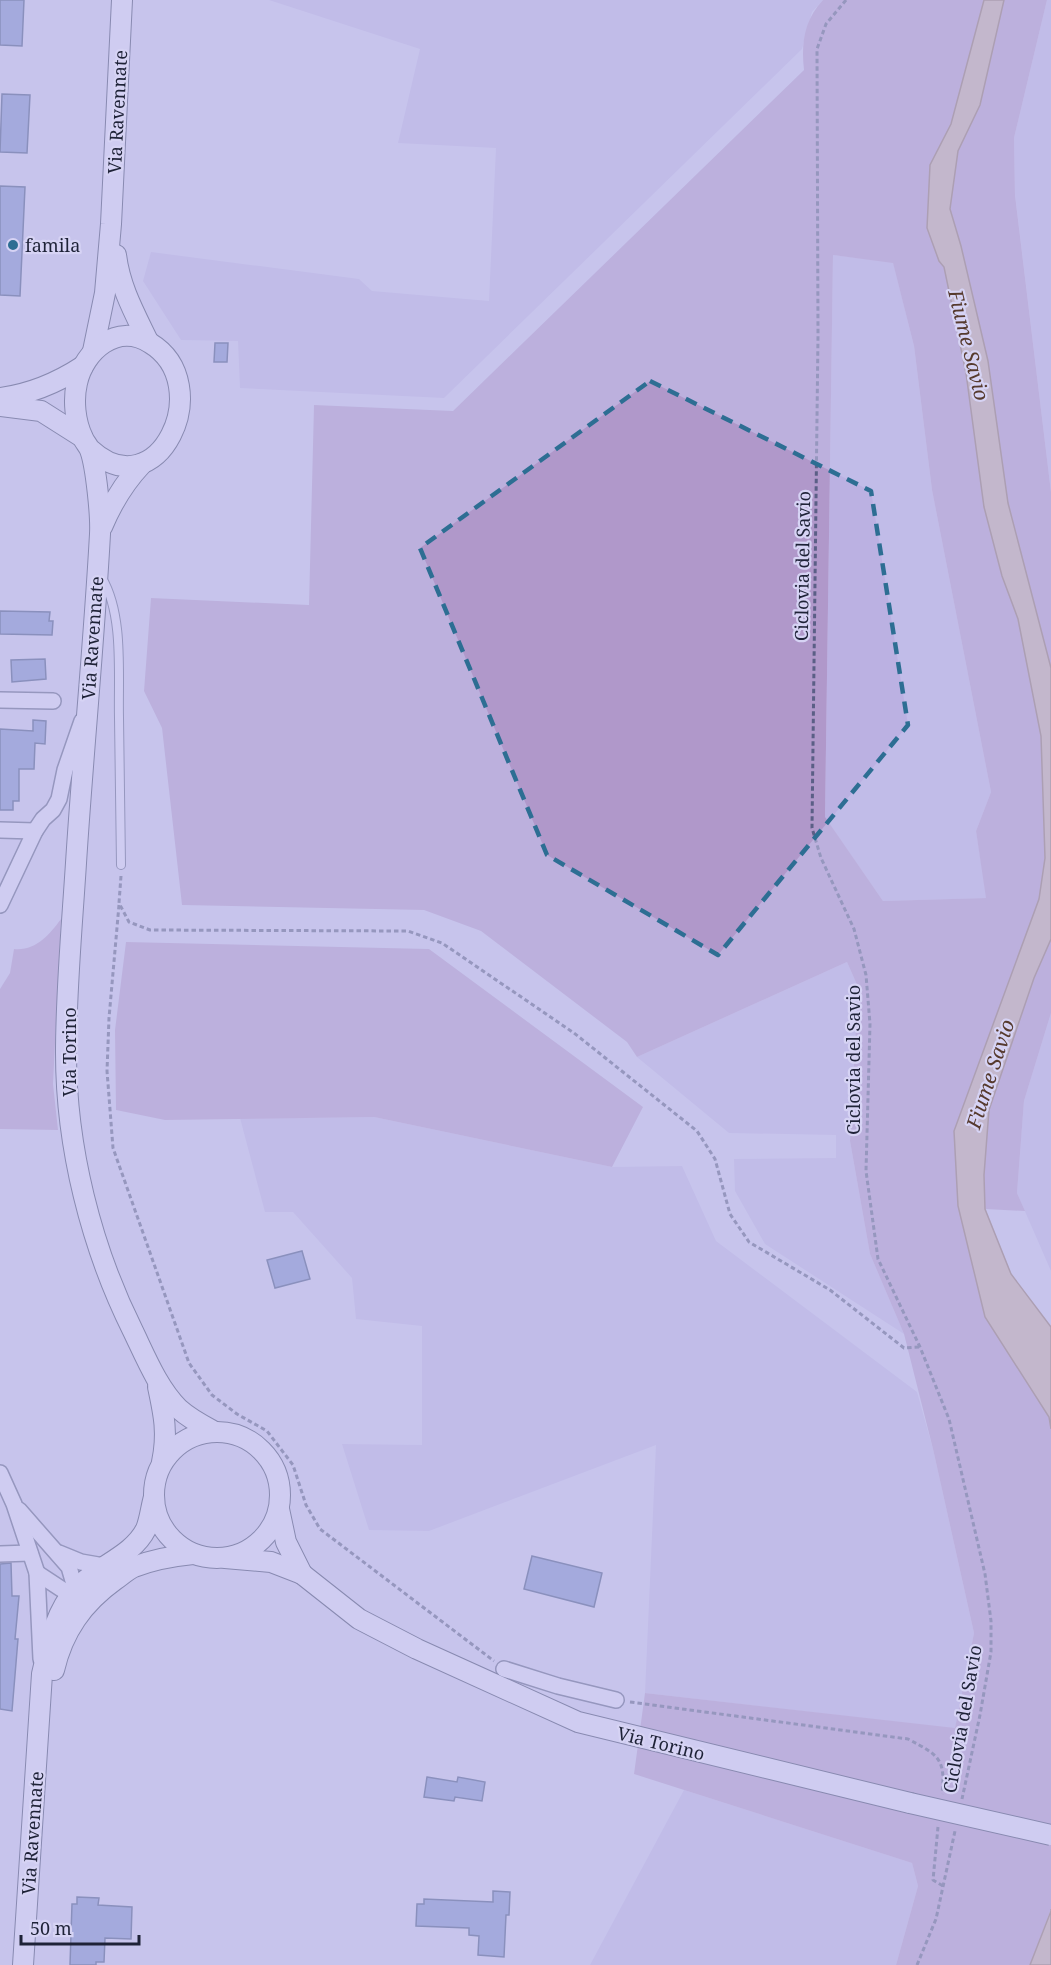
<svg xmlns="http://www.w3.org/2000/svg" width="1051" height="1965" font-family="'Noto Serif',serif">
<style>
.farmland{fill:#bbb1e2}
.green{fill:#b098ca;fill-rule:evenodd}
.water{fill:#bfa7a5;stroke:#8d716d;stroke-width:1.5}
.building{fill:#7b8bc9;stroke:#425184;stroke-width:1.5}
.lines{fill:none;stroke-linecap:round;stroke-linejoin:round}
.service-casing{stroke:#5b5f86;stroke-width:10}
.minor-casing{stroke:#5b5f86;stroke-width:18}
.secondary-casing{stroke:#3e4368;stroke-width:22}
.path{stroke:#5b5f86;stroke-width:3;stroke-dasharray:4.5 3;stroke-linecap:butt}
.service{stroke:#d9d6f7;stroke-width:8}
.minor{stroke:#d9d6f7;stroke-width:15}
.secondary{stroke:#d9d6f7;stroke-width:20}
.secondary-bridge-casing{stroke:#3e4368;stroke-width:22;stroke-linecap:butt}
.secondary-bridge{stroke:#d9d6f7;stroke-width:20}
.marked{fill:none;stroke:#2d6e93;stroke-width:4.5;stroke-dasharray:12 8;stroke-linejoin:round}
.poi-dot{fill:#2d6e93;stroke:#d6d3f4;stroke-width:2}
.labels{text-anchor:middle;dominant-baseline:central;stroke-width:4.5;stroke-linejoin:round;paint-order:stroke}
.street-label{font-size:18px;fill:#1e2237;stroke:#d6d3f4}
.poi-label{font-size:18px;fill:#1e2237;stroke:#d6d3f4;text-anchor:start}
.water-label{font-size:20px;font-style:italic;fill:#563a2e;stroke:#d6d3f4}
</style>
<rect width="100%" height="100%" fill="#c7c4ec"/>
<g class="farmland">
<polygon points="269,0 823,0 812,12 802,49 444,398 240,388 238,341 181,340 143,281 151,252 359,279 372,291 489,301 496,148 398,143 420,49"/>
<polygon points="1047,0 1051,0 1051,492 1015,194 1014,138"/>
<polygon points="833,255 893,262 914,346 932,490 991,792 976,831 987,898 883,901 825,818"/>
<polygon points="847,962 858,987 850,1141 870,1254 904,1334 765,1244 735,1191 734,1159 836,1158 836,1135 729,1133 637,1057"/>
<polygon points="1051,1013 1051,1271 1017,1193 1024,1101"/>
<polygon points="374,1117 612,1167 682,1166 716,1241 917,1392 933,1449 974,1633 955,1729 645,1693 656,1445 429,1531 369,1530 342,1444 422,1445 422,1326 356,1319 352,1278 293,1212 265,1212 240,1118"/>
<polygon points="684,1790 912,1863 918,1886 896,1965 590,1965"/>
</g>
<g class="green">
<path d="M823 0H984L951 124 930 165 927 228 939 261 944 267 966 373 984 507 1002 576 1018 619 1041 736 1045 858 1039 899 954 1131 1049 1417 1051 1429V1909L1030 1965H896L918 1886 912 1863 634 1774 645 1693 955 1728 974 1633 933 1449 904 1334 870 1254 850 1141 858 987 847 962 637 1057 627 1042 481 931 424 910 182 905 162 728 144 691 151 598 309 605 314 405 453 411 804 70C801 44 804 20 823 0ZM833 255 893 263 914 346 932 490 991 792 976 831 986 898 883 901 825 817Z"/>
<polygon points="1004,0 1047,0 1014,138 1015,195 1051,492 1051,668 1008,503 988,361 961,246 950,209 958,151 980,105"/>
<path d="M61 919 53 1084 58 1130 0 1129V989L10 973 14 949C36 951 49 935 61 919Z"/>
<polygon points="1051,939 1051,1013 1024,1101 1017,1193 1025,1211 985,1209 984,1175 989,1110 1034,978"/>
<polygon points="126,942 429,949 643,1107 612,1167 374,1117 165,1120 116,1110 115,1030"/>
</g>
<g class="water">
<polygon points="984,0 1004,0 980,105 958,151 950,209 961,246 988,361 1008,503 1051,668 1051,939 1034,978 989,1110 984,1175 985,1209 1011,1274 1051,1327 1051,1429 1049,1417 985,1317 958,1206 954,1131 1039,899 1045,858 1041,736 1018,619 1002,576 984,507 966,373 944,267 939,261 927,228 930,165 951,124"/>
<polygon points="1051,1909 1051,1965 1030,1965 1051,1911"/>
</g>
<g class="building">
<polygon points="0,0 24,0 22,46 0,45"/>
<polygon points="2,94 30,95 27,153 0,152"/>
<polygon points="0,186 25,187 20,296 0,295"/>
<polygon points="215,343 228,343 227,362 214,362"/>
<polygon points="0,611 50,612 49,621 53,621 52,635 0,634"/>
<polygon points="45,659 46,679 12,682 11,660"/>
<polygon points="33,720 46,721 45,744 35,743 34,769 19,769 19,801 13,801 13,810 0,810 0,729 33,731"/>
<polygon points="302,1251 310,1279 275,1288 267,1260"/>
<polygon points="532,1556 602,1573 594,1607 524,1589"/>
<polygon points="11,1563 12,1596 19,1596 15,1639 18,1639 12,1711 0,1709 0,1564"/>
<polygon points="427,1777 457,1782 458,1777 485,1782 482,1801 455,1797 454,1801 424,1797"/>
<polygon points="493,1891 510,1892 509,1915 506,1915 504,1957 478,1955 479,1936 469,1935 469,1928 416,1926 417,1904 424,1904 424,1899 493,1902"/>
<polygon points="77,1897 99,1898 98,1905 132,1907 131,1939 105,1938 104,1962 96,1962 96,1965 70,1965 72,1904 77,1904"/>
</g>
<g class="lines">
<defs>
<path id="service" d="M102 578C124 615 118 675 119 718 120 767 120 816 121 865"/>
<g id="minor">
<polyline points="0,700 53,701"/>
<polyline points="0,830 35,831"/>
<polyline points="0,905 35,831 43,819 53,810 59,799 65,770 82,721"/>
<polyline points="0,1473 14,1504 37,1573 41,1659"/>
<polyline points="19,1510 69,1567 78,1598"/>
<polyline points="59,1553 81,1562 104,1566"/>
<polyline points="0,1554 30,1553"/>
<polyline points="37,1573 72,1596 81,1595"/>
<polyline points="504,1669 558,1686 616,1700"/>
</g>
<g id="secondary">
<path d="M116 255C120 287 134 312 148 341"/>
<polyline points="93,351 105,293 111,224 122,0"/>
<path d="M0 398C31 394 57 383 83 366"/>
<polyline points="0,406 41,411 82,437"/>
<path d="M90 449C158 512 218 384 150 343 117 322 84 351 77 383 73 400 75 422 83 438 85 443 88 445 90 450 96 466 101 516 100 534 94 644 83 753 76 863 72 926 66 990 66 1053 66 1147 91 1247 133 1331 146 1358 158 1388 179 1409 190 1419 202 1425 215 1432"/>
<path d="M102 527C112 503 123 484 142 464"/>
<path d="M158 1387C164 1415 168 1434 162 1462"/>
<circle cx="217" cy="1495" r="63"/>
<polyline points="279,1509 286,1542 302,1574"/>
<polyline points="225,1558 271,1562 302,1574 359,1619 417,1649 578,1722 910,1803"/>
<path d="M54 1670C63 1631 83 1603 115 1580 121 1576 127 1570 134 1567 154 1559 173 1556 193 1554"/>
<path d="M23 1965 42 1674C49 1644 55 1612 76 1589 96 1566 132 1557 146 1529 150 1519 151 1507 154 1497"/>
</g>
</defs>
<use href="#service" class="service-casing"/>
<use href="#minor" class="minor-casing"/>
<use href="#secondary" class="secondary-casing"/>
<g class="path">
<polyline points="846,0 826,24 817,49 818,336 812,828 821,858 854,929 866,975 870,1024 866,1171 878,1259 920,1347 949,1419 985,1574 991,1621 991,1652 980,1715 962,1799"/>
<polyline points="121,876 119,903 129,922 150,930 408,931 442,943 574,1033 697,1131 715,1159 730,1214 749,1242 830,1290 904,1348 920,1347"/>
<polyline points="119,905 109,1018 107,1071 113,1148 189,1363 212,1395 237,1414 267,1431 293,1465 306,1505 320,1529 494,1661"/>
<path d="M630 1702 908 1739C938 1755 946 1758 942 1794"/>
<polyline points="938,1827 933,1880 943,1886"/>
<polyline points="917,1965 936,1919 955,1831"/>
</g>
<use href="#service" class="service"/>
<use href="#minor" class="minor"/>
<use href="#secondary" class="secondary"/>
<defs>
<polyline id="secondary-bridge" points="910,1803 1051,1835"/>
</defs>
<use href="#secondary-bridge" class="secondary-bridge-casing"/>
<use href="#secondary-bridge" class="secondary-bridge"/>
</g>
<path d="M0 0H1051V1965H0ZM650 381 871 491 908 725 718 955 547 855 420 548Z" fill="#c7c4ec" fill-opacity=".55" fill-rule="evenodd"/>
<path class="marked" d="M650 381 871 491 908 725 718 955 547 855 420 548Z"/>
<circle class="poi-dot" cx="13" cy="245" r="6"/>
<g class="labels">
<g class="street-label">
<text transform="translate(117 112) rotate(-87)">Via Ravennate</text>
<text transform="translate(802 566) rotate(-89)">Ciclovia del Savio</text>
<text transform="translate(92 638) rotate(-86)">Via Ravennate</text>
<text transform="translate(69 1052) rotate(-90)">Via Torino</text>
<text transform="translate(853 1060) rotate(-90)">Ciclovia del Savio</text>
<text transform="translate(962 1719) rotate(-80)">Ciclovia del Savio</text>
<text transform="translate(661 1743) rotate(14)">Via Torino</text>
<text transform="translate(32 1833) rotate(-86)">Via Ravennate</text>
</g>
<g class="poi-label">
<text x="25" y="245">famila</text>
</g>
<g class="water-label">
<text transform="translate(969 345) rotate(76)">Fiume Savio</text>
<text transform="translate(990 1074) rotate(-72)">Fiume Savio</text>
</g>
</g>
<path d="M21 1935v9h118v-9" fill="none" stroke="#1e2237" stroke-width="3"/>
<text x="30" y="1935" font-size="18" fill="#1e2237" stroke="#d6d3f4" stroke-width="4.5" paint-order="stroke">50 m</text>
</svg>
